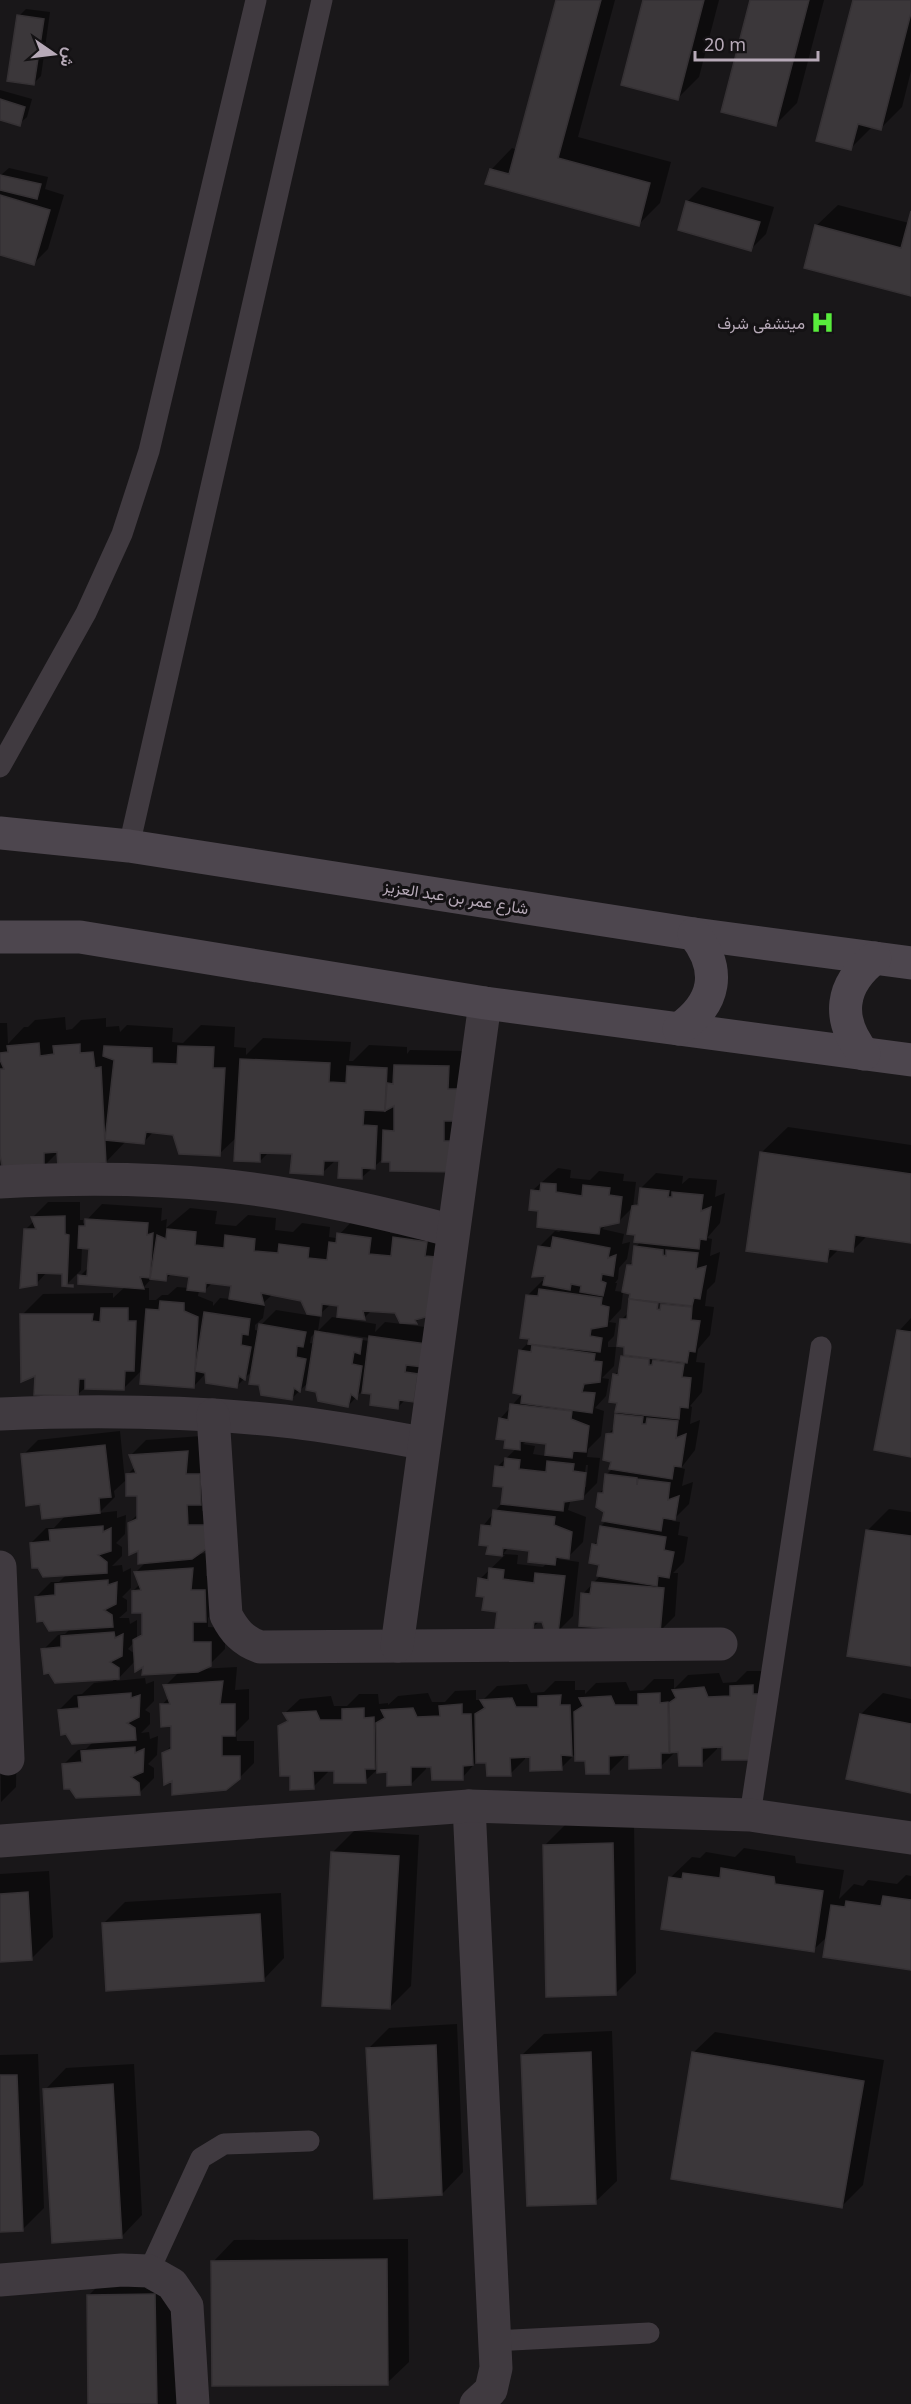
<svg xmlns="http://www.w3.org/2000/svg" width="911" height="2404" font-family="'Noto Sans',Vazirmatn,sans-serif">
<style>
.shadow{fill:#0007;fill-rule:evenodd}
.building{fill:#3b373a;stroke:#353134;stroke-width:1.5}
.lines{fill:none;stroke-linecap:round;stroke-linejoin:round}
.lane{stroke:#403a40;stroke-width:21}
.street{stroke:#403a40;stroke-width:33}
.secondary{stroke:#4d464e;stroke-width:33}
.labels{text-anchor:middle;dominant-baseline:central;stroke-width:6;stroke-linejoin:round;paint-order:stroke}
.poi-label{font-size:16px;fill:#b7aab8;stroke:#141214;text-anchor:end}
.street-label{font-size:16px;fill:#b7aab8;stroke:#141214}
</style>
<rect width="100%" height="100%" fill="#191719"/>
<g class="shadow">
<polygon points="558,0 615,0 578,137 671,162 660,203 638,225 491,170 512,148 517,150"/>
<polygon points="645,0 719,0 699,77 678,98"/>
<polygon points="752,0 824,0 797,103 775,125"/>
<polygon points="855,0 911,0 911,71 902,107 881,128 873,126 851,148"/>
<polygon points="26,9 50,12 41,76 34,83 19,16"/>
<polygon points="0,90 32,99 27,117 19,124 0,119"/>
<polygon points="9,168 48,177 45,189 64,195 48,249 33,264 0,253 0,182 1,175"/>
<polygon points="702,187 774,207 766,234 751,249 687,202"/>
<polygon points="838,205 909,223 911,217 911,294 816,226"/>
<polygon points="65,1017 66,1030 72,1029 81,1020 106,1018 106,1027 119,1026 120,1032 127,1025 173,1028 172,1042 183,1043 201,1025 235,1027 234,1047 246,1048 246,1055 263,1038 351,1042 349,1061 353,1061 369,1045 407,1047 407,1054 410,1050 463,1051 473,1156 392,1160 384,1158 361,1178 341,1160 336,1160 322,1173 293,1153 269,1152 260,1161 237,1137 219,1154 174,1134 154,1131 144,1142 127,1140 106,1162 59,1151 44,1166 0,1154 0,1023 7,1023 8,1044 24,1027 28,1027 35,1020"/>
<polygon points="788,1127 911,1145 911,1241 868,1235 852,1251 839,1249 827,1261 761,1153"/>
<path d="M558 1168 571 1170 570 1178 590 1180 599 1171 624 1174 623 1181 636 1182 633 1207 618 1222 608 1224 602 1229 624 1234 622 1244 630 1242 627 1259 619 1268 618 1279 615 1283H617L615 1291 623 1292 621 1309 609 1322 616 1323 614 1336 608 1342V1347H616L614 1366 602 1378 609 1379 606 1396 595 1408 604 1411 601 1436 588 1449 587 1457 600 1458 597 1483 582 1498 572 1499 570 1502 568 1510 586 1517 583 1542 568 1557H561L558 1559 579 1562 573 1616 557 1632 544 1621H540L532 1628 499 1610 485 1595 480 1579 505 1555 488 1553 490 1545 483 1526 502 1503 504 1486 497 1467 517 1448 507 1438 500 1419 522 1394 520 1351 530 1341 527 1296 542 1281H545L546 1274 540 1246 555 1231 559 1232 563 1229 540 1210 533 1190ZM527 1441 548 1443 546 1456 533 1454 535 1446 523 1444ZM586 1465H588L586 1487H583ZM509 1547 531 1550 548 1562 543 1567 517 1564 518 1555 503 1554Z"/>
<path d="M656 1173 683 1176 682 1184 689 1178 717 1180 715 1197 725 1193 720 1223 707 1238 712 1239 710 1256 720 1252 715 1282 707 1290 705 1306 714 1307 710 1335 698 1349 696 1362 705 1363 702 1392 690 1406 692 1407 690 1424 700 1420 695 1450 681 1468 685 1469 682 1486 693 1482 689 1504 672 1521 680 1522 678 1535 688 1537 684 1562 673 1573H678L675 1616 660 1631 583 1594 601 1575V1563L594 1545 599 1539 601 1526 607 1520 599 1493 605 1488 606 1475 613 1468 608 1434 615 1427 616 1415 620 1411 614 1375 621 1369 622 1356 626 1353 622 1319 629 1312 632 1292 628 1266 634 1260 636 1247 641 1241 634 1207 640 1200 641 1188ZM657 1300 692 1304V1307L662 1312 655 1310Z"/>
<path d="M48 1202H80V1220H83V1224L102 1204 162 1208 161 1221 167 1219 166 1228 190 1208 217 1211 215 1224 236 1226 248 1215 276 1218 275 1230 293 1232 302 1223 330 1227 329 1237 336 1238 360 1213 392 1217 390 1233 398 1234 447 1221 422 1316 416 1322H402V1324L440 1329 406 1399 397 1408 373 1393 362 1391 348 1406 317 1390 309 1382 291 1399 253 1370 236 1387 206 1373 194 1386 143 1369 123 1389 85 1388 78 1394 37 1374 22 1315 43 1294 113 1293V1298L126 1286 80 1276 90 1266 91 1247H82L81 1270 66 1285 63 1273 47 1272 36 1284 25 1230 34 1221 33 1217ZM172 1273 190 1276 189 1288 177 1287 168 1295H162L156 1300H149V1288H143L152 1278 165 1280ZM213 1282 233 1285 230 1299 220 1298 213 1306V1302L198 1296 199 1290 204 1291ZM273 1294 302 1300 320 1314 331 1304 340 1305 364 1318 372 1310 396 1311 402 1324 385 1322 375 1332 376 1324 332 1317 318 1331 320 1317 276 1310 261 1325 259 1331 255 1330V1325L263 1318 265 1305 262 1304ZM317 1331 315 1344 310 1343 311 1337ZM327 1332 370 1338 369 1341 327 1335Z"/>
<polygon points="911,1318 911,1456 899,1331"/>
<path d="M120 1431 125 1481 114 1491 115 1497 99 1513 117 1511V1518L126 1515 125 1534 116 1543 122 1547V1556L112 1566 122 1565 123 1572 131 1568V1588L122 1597 127 1600V1611L119 1618H129L130 1624 137 1620V1638L144 1631V1611L133 1591 140 1584 136 1572 146 1562 129 1523 138 1514V1495L128 1474 135 1467 131 1455 146 1440 202 1436 215 1489 202 1502V1511H220L197 1554 208 1553 206 1576H220V1605L208 1618V1627L225 1628V1649L210 1664 200 1669 237 1667 235 1690 249 1689V1719L236 1732 237 1741H254V1763L239 1778H173L163 1754 173 1744V1725L162 1705 169 1697 165 1686 180 1671 135 1661 116 1681 145 1678 146 1684 154 1681V1701L145 1710 150 1713V1724L141 1733 149 1732 150 1739 158 1736 157 1755 148 1764 154 1768V1778L139 1793 63 1765 78 1750 86 1749 94 1741 59 1710 74 1695 82 1694 94 1683 113 1681V1678L43 1650 58 1635 65 1634 71 1628 36 1597 51 1582H59L67 1574 31 1543 46 1528H54L66 1515 41 1503 23 1455 38 1440ZM134 1642 135 1654 128 1649Z"/>
<polygon points="889,1509 911,1512 911,1664 868,1530"/>
<polygon points="747,1671 767,1671 777,1680 723,1746 717,1746 717,1749 702,1764 680,1751 676,1751 661,1766 631,1754 624,1754 624,1757 609,1772 576,1753 561,1768 531,1756 525,1756 525,1759 510,1774 488,1762 477,1761 462,1778 432,1766 426,1766 426,1769 411,1784 389,1771 379,1768 365,1781 335,1769 328,1769 328,1772 313,1787 291,1774 280,1727 288,1719 285,1713 300,1699 331,1696 334,1706 347,1706 359,1694 378,1694 379,1704 388,1703 388,1705 398,1696 428,1693 432,1702 445,1702 455,1691 476,1690 476,1700 483,1700 497,1686 527,1684 531,1693 544,1692 555,1681 575,1681 575,1690 585,1690 585,1694 596,1683 626,1682 630,1691 643,1690 654,1679 674,1679 674,1689 688,1675 719,1673 723,1683 736,1682"/>
<polygon points="883,1693 911,1699 911,1792 861,1714"/>
<polygon points="0,1725 17,1725 16,1787 1,1802"/>
<polygon points="634,1822 636,1973 615,1994 545,1845 566,1824"/>
<polygon points="354,1831 419,1835 411,1986 389,2008 332,1853"/>
<polygon points="744,1848 795,1856 796,1863 844,1870 839,1899 854,1884 863,1886 868,1880 897,1884 906,1875 911,1876 911,1968 828,1936 813,1950 670,1878 692,1857 700,1858 706,1852 735,1857"/>
<polygon points="49,1871 53,1937 31,1959 0,1960 0,1874"/>
<polygon points="281,1893 284,1958 263,1980 104,1923 125,1902"/>
<polygon points="457,2024 463,2172 442,2194 368,2049 389,2028"/>
<polygon points="612,2031 617,2181 595,2202 522,2055 544,2034"/>
<polygon points="715,2032 884,2060 863,2185 841,2207 693,2053"/>
<polygon points="38,2054 44,2208 22,2230 0,2231 0,2055"/>
<polygon points="134,2064 142,2215 121,2237 45,2090 66,2068"/>
<polygon points="408,2239 409,2362 387,2383 213,2262 234,2240"/>
<polygon points="176,2273 178,2404 90,2404 89,2295 110,2274"/>
</g>
<g class="building">
<polygon points="556,0 601,0 558,158 650,183 639,226 485,184 490,169 509,174"/>
<polygon points="643,0 704,0 678,100 621,85"/>
<polygon points="750,0 809,0 776,126 721,112"/>
<polygon points="853,0 911,0 911,13 881,130 858,124 851,150 816,141"/>
<polygon points="17,15 44,19 34,85 7,81"/>
<polygon points="0,99 25,107 20,126 0,120"/>
<polygon points="0,175 41,184 37,199 0,190"/>
<polygon points="0,195 50,210 34,265 0,255"/>
<polygon points="686,201 760,222 751,251 678,230"/>
<polygon points="911,211 911,296 804,268 815,225 901,248"/>
<polygon points="39,1043 40,1056 54,1054 53,1046 80,1044 80,1053 93,1052 95,1068 101,1067 106,1163 58,1167 57,1152 44,1153 44,1168 3,1171 0,1155 0,1069 4,1069 0,1060 0,1053 8,1052 7,1046"/>
<polygon points="104,1046 152,1048 152,1063 177,1064 178,1046 214,1047 213,1068 225,1068 220,1156 179,1154 173,1135 146,1132 144,1144 105,1140 114,1060 103,1056"/>
<polygon points="240,1059 330,1063 329,1082 346,1083 347,1066 387,1068 385,1111 364,1110 363,1125 377,1126 375,1169 362,1168 362,1179 338,1178 339,1161 324,1161 323,1175 290,1173 292,1154 260,1153 260,1162 234,1161"/>
<polygon points="394,1065 449,1066 448,1089 459,1089 458,1121 444,1121 444,1141 460,1141 459,1172 390,1171 390,1162 382,1162 383,1130 394,1131 394,1106 385,1111 387,1083 393,1084"/>
<polygon points="760,1152 911,1174 911,1243 855,1235 853,1252 829,1249 827,1262 746,1251"/>
<polygon points="541,1183 556,1184 556,1192 582,1196 583,1185 610,1188 609,1195 622,1197 619,1223 600,1227 599,1234 537,1227 538,1211 529,1210 531,1190 540,1191"/>
<polygon points="640,1188 669,1191 668,1197 672,1197 672,1192 703,1195 701,1211 711,1207 706,1240 700,1239 699,1249 634,1242 635,1235 627,1234 632,1206 638,1205"/>
<polygon points="65,1216 65,1234 69,1235 67,1285 73,1285 73,1287 62,1286 62,1274 37,1273 37,1285 20,1288 24,1229 36,1229 31,1217"/>
<polygon points="85,1219 148,1223 147,1235 153,1233 150,1278 140,1277 144,1289 78,1284 78,1275 87,1276 89,1249 78,1248 79,1226 85,1226"/>
<polygon points="167,1229 196,1232 195,1245 224,1248 225,1235 255,1239 254,1251 278,1253 279,1244 309,1248 308,1258 327,1260 329,1242 336,1243 337,1233 371,1238 369,1254 391,1256 393,1237 427,1242 425,1256 436,1257 429,1316 415,1320 417,1324 400,1323 395,1313 363,1311 365,1320 337,1317 338,1306 322,1304 321,1316 307,1314 301,1301 261,1293 264,1305 229,1299 231,1286 206,1283 205,1292 187,1290 189,1277 167,1274 166,1281 150,1279 157,1235 166,1239"/>
<polygon points="553,1237 610,1248 608,1258 616,1255 613,1276 602,1274 601,1281 606,1283 603,1296 580,1292 581,1286 571,1284 570,1290 543,1285 545,1276 532,1277 538,1246 551,1248"/>
<polygon points="634,1246 663,1250 663,1255 666,1256 666,1250 698,1253 696,1269 706,1266 700,1299 694,1298 692,1306 629,1299 630,1294 622,1292 627,1265 632,1265"/>
<polygon points="539,1289 602,1298 601,1305 609,1307 607,1326 591,1329 590,1336 602,1338 600,1352 528,1344 529,1339 520,1338 526,1295 538,1296"/>
<polygon points="629,1299 658,1303 657,1309 660,1310 661,1304 692,1307 691,1320 700,1321 695,1352 689,1351 687,1363 624,1355 624,1347 617,1346 620,1319 627,1319"/>
<polygon points="160,1301 184,1303 184,1311 198,1317 194,1388 140,1384 146,1309 159,1310"/>
<polygon points="101,1308 128,1308 128,1321 136,1321 134,1371 125,1371 124,1390 85,1389 85,1379 79,1379 78,1396 34,1395 35,1376 21,1382 20,1314 93,1314 92,1321 100,1322"/>
<polygon points="204,1312 250,1319 248,1335 242,1334 241,1345 251,1347 245,1380 239,1376 237,1388 206,1383 205,1373 195,1371"/>
<polygon points="259,1324 306,1332 303,1347 297,1346 296,1357 306,1359 300,1392 294,1388 292,1400 261,1395 259,1385 249,1384"/>
<polygon points="897,1330 911,1332 911,1457 874,1450"/>
<polygon points="315,1331 362,1339 360,1354 354,1352 352,1364 362,1366 357,1399 351,1394 348,1407 318,1401 316,1392 306,1390"/>
<polygon points="369,1336 426,1344 423,1367 406,1365 405,1372 418,1374 414,1402 399,1400 398,1409 370,1405 371,1394 362,1393"/>
<polygon points="532,1345 595,1354 594,1361 602,1362 600,1382 584,1384 582,1392 595,1393 592,1413 521,1403 522,1395 513,1393 519,1350 531,1352"/>
<polygon points="621,1356 649,1359 649,1365 652,1365 653,1360 684,1364 682,1377 691,1378 688,1408 680,1407 679,1419 615,1412 617,1403 609,1402 613,1374 618,1375"/>
<polygon points="510,1404 572,1411 571,1419 589,1426 586,1452 573,1451 572,1458 545,1455 546,1444 520,1441 520,1450 504,1448 505,1440 496,1439 499,1418 508,1420"/>
<polygon points="615,1414 643,1417 642,1424 646,1424 647,1418 678,1421 676,1438 686,1434 681,1467 674,1466 672,1479 609,1469 611,1462 603,1460 606,1434 613,1433"/>
<polygon points="105,1445 111,1497 99,1498 100,1513 42,1519 40,1504 26,1506 21,1454"/>
<polygon points="188,1451 186,1474 200,1474 201,1505 187,1505 188,1525 206,1525 206,1549 192,1559 138,1564 138,1551 129,1555 128,1523 137,1519 137,1496 126,1496 126,1474 136,1473 129,1455"/>
<polygon points="505,1458 520,1460 519,1469 546,1472 547,1461 574,1464 573,1471 586,1473 583,1499 564,1502 563,1511 501,1504 503,1487 493,1486 495,1466 504,1467"/>
<polygon points="605,1474 637,1478 637,1485 638,1479 670,1483 668,1500 679,1496 675,1520 663,1518 661,1531 602,1521 604,1512 596,1507 598,1493 603,1493"/>
<polygon points="493,1510 555,1517 554,1525 572,1532 569,1559 556,1557 555,1565 528,1562 529,1551 503,1548 502,1556 486,1554 488,1546 479,1545 481,1525 491,1526"/>
<polygon points="103,1526 103,1532 111,1528 111,1551 98,1555 107,1562 107,1573 43,1577 38,1568 32,1568 30,1543 50,1541 49,1530"/>
<polygon points="600,1526 666,1537 664,1550 674,1552 669,1578 658,1576 657,1586 597,1576 599,1565 589,1563 592,1544 597,1545"/>
<polygon points="866,1530 911,1536 911,1666 847,1656"/>
<polygon points="193,1568 191,1590 205,1590 206,1622 193,1622 193,1642 211,1642 211,1666 198,1672 142,1675 143,1667 135,1672 133,1640 142,1635 142,1613 132,1613 132,1591 141,1590 134,1572"/>
<polygon points="489,1568 504,1570 503,1579 534,1583 535,1573 565,1576 558,1633 546,1635 542,1622 534,1622 533,1629 526,1633 495,1629 497,1612 482,1610 484,1597 476,1596 478,1578 488,1580"/>
<polygon points="108,1580 108,1585 117,1582 116,1604 104,1610 112,1615 113,1627 49,1631 43,1621 37,1622 35,1597 55,1595 55,1584"/>
<polygon points="592,1582 664,1588 660,1633 579,1626 581,1593 590,1594"/>
<polygon points="114,1632 115,1638 123,1634 122,1656 110,1662 119,1668 119,1679 55,1683 49,1673 44,1674 41,1649 61,1647 61,1636"/>
<polygon points="223,1681 220,1704 235,1704 235,1736 222,1736 222,1756 240,1756 240,1779 226,1790 172,1795 172,1781 164,1785 162,1753 171,1749 171,1726 161,1727 160,1704 170,1704 163,1685"/>
<polygon points="753,1685 753,1694 762,1694 754,1760 722,1760 722,1747 702,1748 702,1766 679,1766 678,1752 670,1753 669,1703 676,1698 672,1690 704,1687 708,1697 730,1696 730,1686"/>
<polygon points="131,1693 131,1698 140,1695 139,1717 127,1723 135,1728 136,1740 72,1744 66,1734 61,1735 58,1710 79,1708 78,1697"/>
<polygon points="660,1693 660,1703 668,1702 669,1753 661,1753 661,1768 629,1769 629,1755 609,1756 609,1774 586,1774 585,1761 575,1761 574,1712 583,1706 579,1698 611,1696 615,1705 638,1705 638,1694"/>
<polygon points="561,1695 560,1705 570,1705 572,1756 561,1755 562,1770 530,1771 530,1757 510,1758 511,1776 487,1776 486,1763 476,1763 475,1714 485,1708 480,1700 512,1698 516,1707 538,1707 538,1696"/>
<polygon points="462,1704 462,1714 471,1714 473,1765 463,1766 463,1780 432,1780 431,1767 411,1767 411,1785 387,1786 387,1772 377,1773 376,1723 385,1718 381,1710 413,1708 417,1717 440,1716 439,1706"/>
<polygon points="364,1708 364,1718 374,1717 375,1769 365,1769 366,1783 334,1783 334,1771 313,1771 314,1789 290,1790 290,1776 280,1776 278,1726 288,1721 283,1713 316,1711 320,1720 342,1720 342,1709"/>
<polygon points="860,1714 911,1724 911,1793 846,1779"/>
<polygon points="135,1747 135,1753 144,1749 143,1772 131,1777 139,1783 140,1795 76,1798 70,1789 64,1789 62,1764 82,1762 81,1751"/>
<polygon points="613,1843 616,1995 546,1997 543,1845"/>
<polygon points="331,1852 399,1856 390,2009 322,2006"/>
<polygon points="721,1868 774,1877 775,1884 823,1891 814,1952 661,1929 669,1877 682,1879 683,1873 720,1878"/>
<polygon points="28,1892 32,1960 0,1962 0,1894"/>
<polygon points="883,1896 911,1900 911,1970 823,1957 831,1905 845,1907 846,1901 881,1906"/>
<polygon points="260,1914 264,1981 106,1991 102,1923"/>
<polygon points="436,2045 442,2195 374,2199 366,2048"/>
<polygon points="591,2052 596,2204 527,2206 521,2055"/>
<polygon points="692,2052 864,2081 842,2208 671,2179"/>
<polygon points="0,2075 17,2075 23,2231 0,2232"/>
<polygon points="113,2084 122,2238 52,2243 43,2089"/>
<polygon points="387,2259 388,2385 212,2386 211,2261"/>
<polygon points="155,2294 157,2404 88,2404 87,2295"/>
</g>
<g class="lines">
<g class="lane">
<polyline points="0,767 86,613 122,534 149,451 256,0"/>
<polyline points="129,846 322,0"/>
<polyline points="750,1815 821,1347"/>
<polyline points="149,2271 201,2158 224,2144 309,2141"/>
<polyline points="494,2341 649,2333"/>
</g>
<g class="street">
<path d="M0 1182C73 1178 147 1178 220 1185 299 1193 377 1211 453 1231"/>
<path d="M0 1414C95 1410 189 1411 284 1421 331 1426 377 1435 424 1443"/>
<path d="M213 1415 226 1615C234 1631 243 1641 260 1647L721 1644"/>
<polyline points="0,1567 8,1759"/>
<polyline points="397,1646 485,1003"/>
<polyline points="469,1806 496,2368 491,2390 476,2404"/>
<polyline points="0,1841 469,1806 750,1815 911,1838"/>
<polyline points="0,2280 122,2270 149,2271 172,2284 187,2306 193,2404"/>
</g>
<g class="secondary">
<polyline points="0,833 129,846 694,934 911,963"/>
<polyline points="0,937 80,937 485,1003 911,1060"/>
<path d="M679 1029C716 1003 722 970 694 934"/>
<path d="M864 1054C836 1019 840 985 875 958"/>
</g>
</g>
<defs>
<symbol id="hospital-bare" viewBox="-9 -9 18 18"><path d="M-5-5h3v3.5h4V-5h3V5h-3V1.5h-4V5h-3Z" fill="#58ec3c" stroke="#141214" stroke-width="2.5" paint-order="stroke"/></symbol>
</defs>
<g fill-rule="evenodd">
<use href="#hospital-bare" x="806" y="306" width="33" height="33"/>
</g>
<g class="labels">
<g class="poi-label">
<text x="805" y="323">ميتشفى شرف</text>
</g>
<g class="street-label">
<text transform="translate(456 897) rotate(9)">شارع عمر بن عبد العزيز</text>
</g>
</g>
<g transform="translate(54 54) rotate(104)" stroke="#141214" stroke-width="4.5" paint-order="stroke">
<path d="M0-4.5L10 22L0 15L-10 22Z" fill="#b7aab8"/>
<text y="-9" font-size="16" font-weight="bold" text-anchor="middle" fill="#b7aab8">ش</text>
</g>
<path d="M695 51v9h123v-9" fill="none" stroke="#b7aab8" stroke-width="3"/>
<text x="704" y="51" font-size="18" fill="#b7aab8" stroke="#141214" stroke-width="4.5" paint-order="stroke">20 m</text>
</svg>
